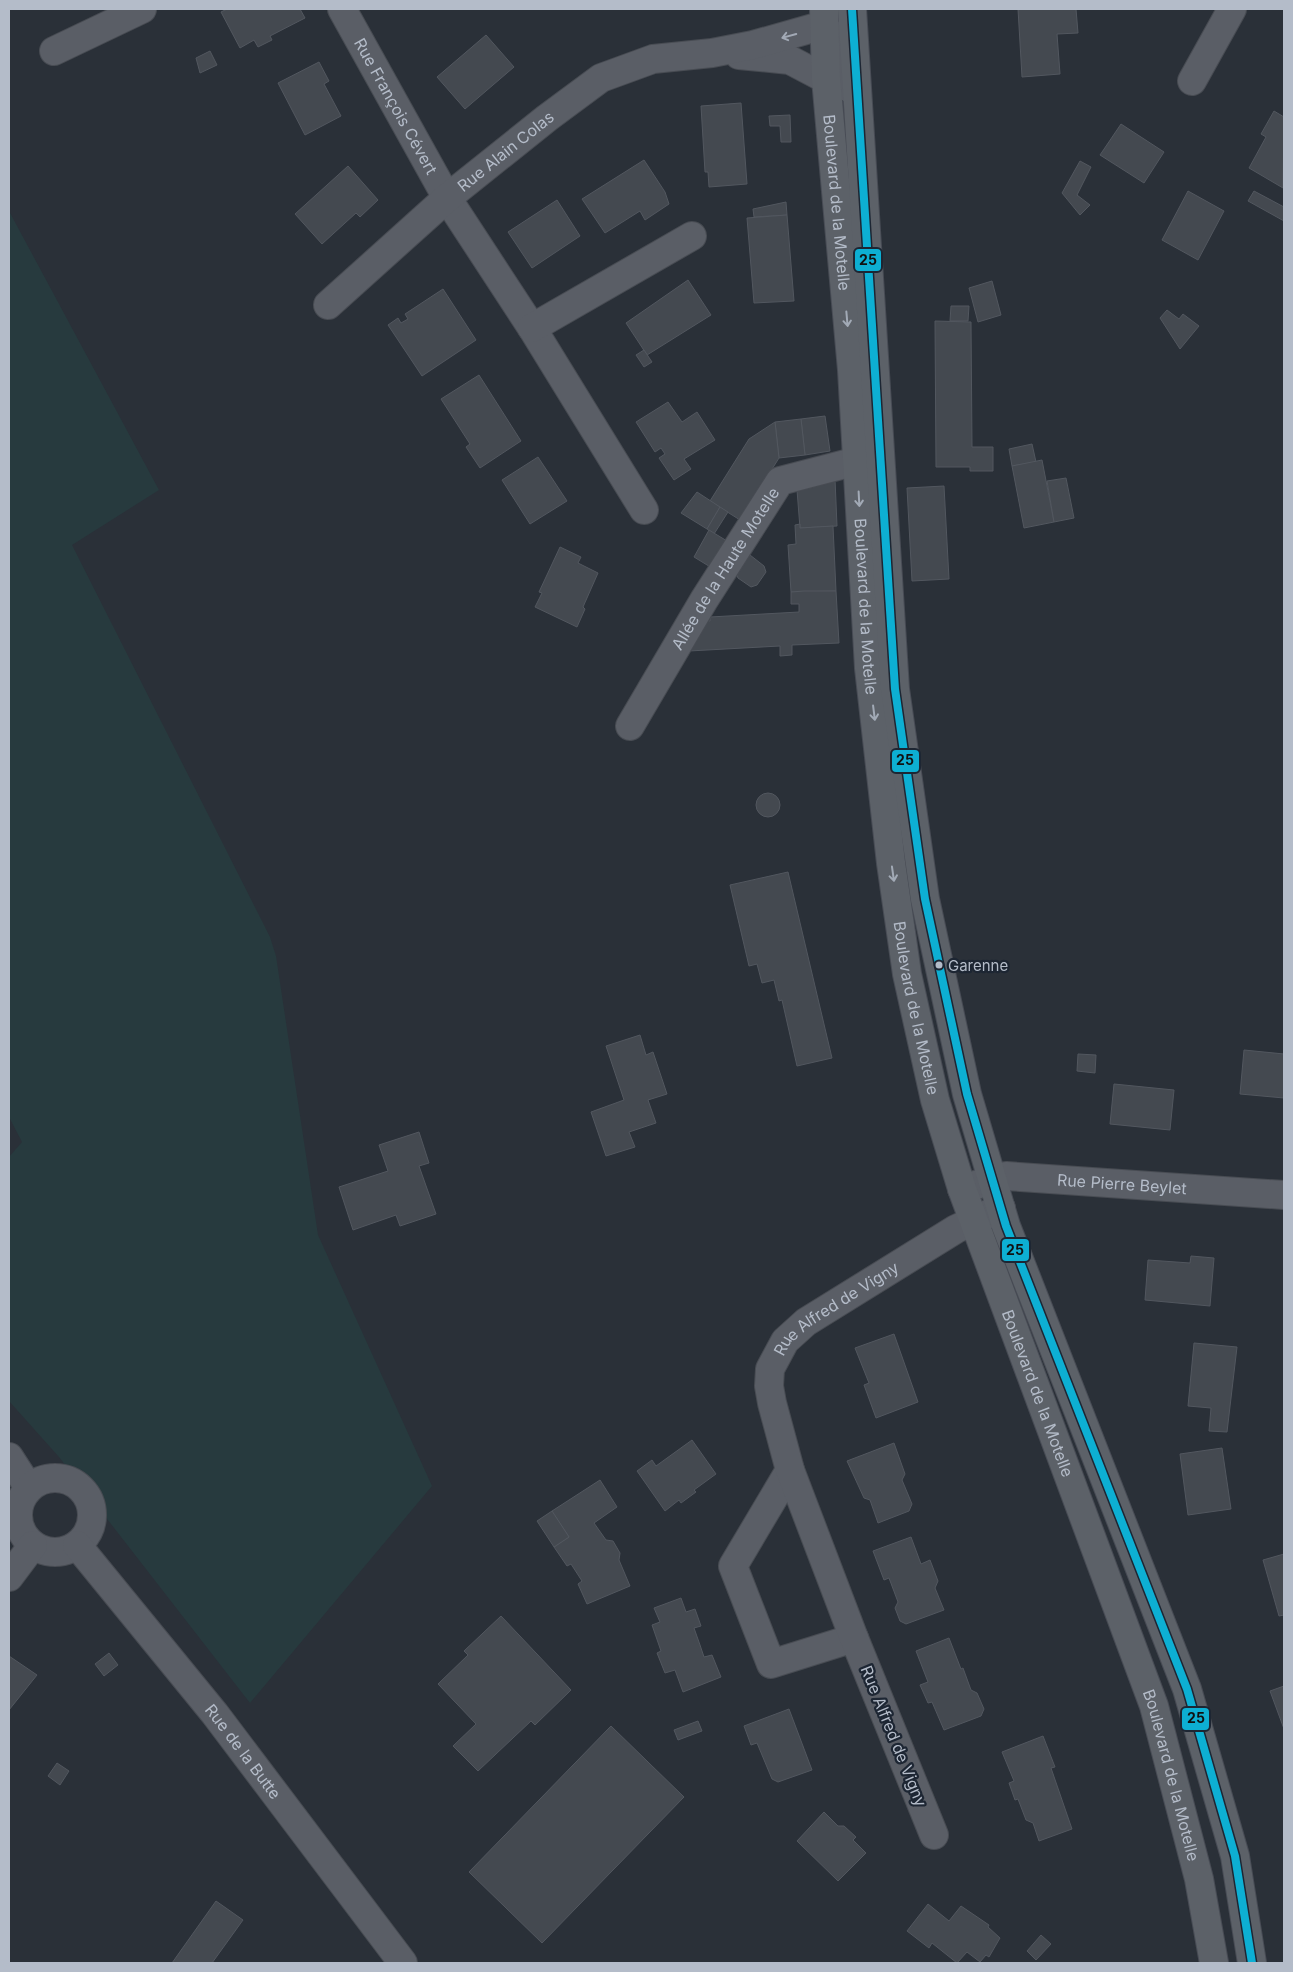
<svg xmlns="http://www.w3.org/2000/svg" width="1293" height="1972" font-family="Inter,sans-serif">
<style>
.green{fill:#273a3e}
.building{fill:#444950;stroke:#52575f}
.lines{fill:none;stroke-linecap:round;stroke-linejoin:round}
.minor-casing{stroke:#484c53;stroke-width:30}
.major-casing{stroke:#484c55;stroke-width:30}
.minor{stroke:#5a5e66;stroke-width:28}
.major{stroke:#5c6168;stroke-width:28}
.bus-1-casing{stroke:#1d2633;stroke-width:11}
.bus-1{stroke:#0dafd3;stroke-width:8}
.oneway{stroke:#a2a9b5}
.oneway2{stroke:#a2aab6}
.bus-dot{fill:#b4bcc9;stroke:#1d2633;stroke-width:2}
.labels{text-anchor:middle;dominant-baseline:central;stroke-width:4.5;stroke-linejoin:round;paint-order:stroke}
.bus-label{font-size:15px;fill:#b4bcc9;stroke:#1d2633;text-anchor:start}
.street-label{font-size:16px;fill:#b4bcc9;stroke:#1d2633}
.line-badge{stroke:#1d2633;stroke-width:2}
.pale-badge-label{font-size:14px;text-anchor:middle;font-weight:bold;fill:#111}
</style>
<rect width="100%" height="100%" fill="#2a3038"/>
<polygon class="green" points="9,211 159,490 72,545 270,937 276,956 318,1235 432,1486 250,1703 59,1457 9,1401 9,1157 22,1142 9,1117"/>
<g class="building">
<polygon points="227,9 300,9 305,18 270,36 272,40 258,47 254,40 240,48 221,12"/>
<polygon points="1018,9 1076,9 1078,33 1057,34 1060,74 1022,77"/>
<polygon points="486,35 514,67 465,109 437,77"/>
<polygon points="210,51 217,65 200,73 196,58"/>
<polygon points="319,62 329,81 324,84 341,116 305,135 278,83"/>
<polygon points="741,103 747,184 709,187 708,172 705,172 701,106"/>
<polygon points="1274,111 1284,117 1283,188 1249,168 1266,137 1261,134"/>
<polygon points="790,115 791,142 781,142 780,126 770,126 769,116"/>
<polygon points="1121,124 1164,152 1144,183 1100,155"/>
<polygon points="644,160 665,192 669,204 645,220 640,211 605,233 582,199"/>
<polygon points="1080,161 1091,167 1077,195 1090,205 1080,215 1062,193"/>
<polygon points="348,166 378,200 360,217 356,213 322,244 295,214"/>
<polygon points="1188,191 1224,211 1198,260 1162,240"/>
<polygon points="1254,191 1284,207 1284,221 1248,201"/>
<polygon points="557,200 580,236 532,268 508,232"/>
<polygon points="786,202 787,215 754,217 753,209"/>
<polygon points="787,215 794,301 754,303 747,218"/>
<polygon points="688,280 711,315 647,355 626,323"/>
<polygon points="992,281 1001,315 978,322 969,288"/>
<polygon points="443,289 476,340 422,376 388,325 398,318 401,323 408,319 405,314"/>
<polygon points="951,306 969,306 968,321 950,321"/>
<polygon points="1167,310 1179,319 1183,314 1199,326 1180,349 1160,318"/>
<polygon points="935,321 971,322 972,447 993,447 993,471 970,471 970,467 936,467"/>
<polygon points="644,350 652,362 644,367 636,355"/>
<polygon points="479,375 521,441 480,468 466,447 470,444 441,399"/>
<polygon points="668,402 682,422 697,412 715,440 684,459 691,469 674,480 659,458 665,454 661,448 655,452 636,422"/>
<polygon points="825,416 830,451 805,455 801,419"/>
<polygon points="801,419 805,455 779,458 775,422"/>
<polygon points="775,422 779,458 740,520 710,501 749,439"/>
<polygon points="1032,444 1036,462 1012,466 1009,449"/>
<polygon points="538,457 567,501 530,524 502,480"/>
<polygon points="1042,460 1054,522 1024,528 1012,466"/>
<polygon points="1066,478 1074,518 1054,522 1047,481"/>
<polygon points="835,479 837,526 800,528 797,490"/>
<polygon points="944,486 949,579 912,581 907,488"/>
<polygon points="697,492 720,507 707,529 681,513"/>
<polygon points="720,507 728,512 714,534 707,529"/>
<polygon points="800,524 800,528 833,526 836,591 791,592 788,545 796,544 795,525"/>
<polygon points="709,530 727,541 712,568 694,557"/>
<polygon points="560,547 581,557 578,563 598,573 583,607 585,609 577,627 535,607 542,593 539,592"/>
<polygon points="750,555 764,566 766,572 757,585 751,587 738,578 736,573 745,557"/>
<polygon points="804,591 836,591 839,643 792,645 792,655 780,656 780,646 689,651 706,620 710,621 710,617 799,612 799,604 791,604 791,592"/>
<circle cx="768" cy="805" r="12"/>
<polygon points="788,872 832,1058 797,1066 782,1000 779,1001 774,980 762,983 757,964 749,966 730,885"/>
<polygon points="640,1035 646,1055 653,1052 667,1094 648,1100 656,1123 629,1132 635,1147 606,1156 591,1112 624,1100 606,1046"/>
<polygon points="1244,1050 1284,1054 1284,1098 1240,1094"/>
<polygon points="1078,1054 1096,1055 1095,1073 1077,1071"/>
<polygon points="1114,1084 1174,1090 1170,1130 1110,1124"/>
<polygon points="419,1132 429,1163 419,1166 436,1214 400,1226 396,1215 353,1230 339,1187 388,1171 379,1145"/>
<polygon points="1191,1256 1214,1258 1210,1306 1145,1300 1148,1260 1190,1263"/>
<polygon points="894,1334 918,1402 876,1418 864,1385 869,1383 855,1348"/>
<polygon points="1194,1343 1237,1347 1227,1432 1209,1431 1211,1408 1188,1406"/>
<polygon points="692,1440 716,1474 694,1490 696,1492 681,1503 679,1500 665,1511 637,1471 652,1460 656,1466"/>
<polygon points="894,1443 905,1474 902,1480 912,1504 909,1511 878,1523 870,1500 864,1498 847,1461"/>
<polygon points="1222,1448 1231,1509 1188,1515 1180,1454"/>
<polygon points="600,1480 617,1507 594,1523 606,1540 613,1541 620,1553 619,1560 630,1586 587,1604 578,1584 582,1581 571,1564 567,1566 554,1547 569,1537 552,1511"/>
<polygon points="552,1511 569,1537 554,1547 537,1521"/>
<polygon points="911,1537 921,1564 930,1560 938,1581 935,1588 944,1610 906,1624 900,1621 895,1608 898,1602 889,1578 884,1580 873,1551"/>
<polygon points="1284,1554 1284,1615 1279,1616 1263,1560"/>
<polygon points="681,1598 686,1612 695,1609 701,1626 694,1628 700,1645 704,1657 712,1655 721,1677 683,1692 675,1670 665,1673 657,1653 661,1651 652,1625 660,1622 654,1608"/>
<polygon points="501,1616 571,1690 535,1725 531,1721 478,1771 453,1746 476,1724 438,1684 468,1655 464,1651"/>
<polygon points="949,1638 961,1669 963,1668 971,1690 977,1693 984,1709 981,1716 944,1730 932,1702 928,1703 920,1685 928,1682 916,1651"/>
<polygon points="109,1653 118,1665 104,1676 95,1664"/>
<polygon points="9,1656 37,1675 9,1710"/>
<polygon points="1284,1686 1284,1729 1270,1691"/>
<polygon points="789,1709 812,1770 778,1782 772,1779 757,1743 751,1745 744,1726"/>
<polygon points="698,1721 702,1731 678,1740 674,1730"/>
<polygon points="611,1726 684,1797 542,1943 469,1872"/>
<polygon points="1043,1736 1055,1767 1051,1768 1072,1829 1039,1841 1033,1823 1026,1820 1018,1799 1015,1800 1009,1783 1014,1781 1002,1752"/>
<polygon points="57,1763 69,1771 60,1785 48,1776"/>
<polygon points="824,1812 838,1826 844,1826 856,1837 853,1840 866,1853 838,1881 797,1841"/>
<polygon points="216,1901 243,1920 212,1963 172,1963"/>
<polygon points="928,1904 949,1921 961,1906 989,1925 988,1927 1000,1938 989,1957 986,1955 980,1962 967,1952 957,1963 932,1943 929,1948 907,1931"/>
<polygon points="1041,1935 1051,1944 1036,1960 1027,1951"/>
</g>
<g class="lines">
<defs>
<g id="minor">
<path id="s1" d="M342 9 447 198 532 328 644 510"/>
<polyline points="54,51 142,9"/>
<polyline points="739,55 790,60 826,79"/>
<polyline points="1192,81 1232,9"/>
<path id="s2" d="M328 305 447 198 547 118 601 78 653 59 712 53 753 45 824 25 843 57 851 89"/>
<polyline points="532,328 692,236"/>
<path id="s3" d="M630 726 704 600 780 481 857 461"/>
<path id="s4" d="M962 1189 1006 1176 1284 1195"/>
<polyline points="9,1457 29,1488"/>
<polyline points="790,1470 733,1566 771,1664 854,1638"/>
<circle cx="55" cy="1515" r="37"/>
<path id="s5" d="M77 1545 215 1714 403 1963"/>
<polyline points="9,1577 33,1545"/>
<path id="s6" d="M934 1835 854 1638 790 1470 772 1403 769 1386 770 1369 785 1341 806 1322 956 1229 1001 1208"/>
</g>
<g id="major">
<path id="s7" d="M824 9 826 79 852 370 869 668 891 863 907 974 935 1100 962 1189 1154 1706 1199 1879 1214 1963"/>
<polyline points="852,9 895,689 925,899 967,1094 1006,1226 1187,1689 1235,1856 1252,1963"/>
</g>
</defs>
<use href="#minor" class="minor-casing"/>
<use href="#major" class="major-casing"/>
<use href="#minor" class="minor"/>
<use href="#major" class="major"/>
<defs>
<polyline id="bus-1" points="852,9 895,689 925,899 967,1094 1006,1226 1187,1689 1235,1856 1252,1963"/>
</defs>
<use href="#bus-1" class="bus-1-casing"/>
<use href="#bus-1" class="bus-1"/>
</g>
<defs><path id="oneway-shaft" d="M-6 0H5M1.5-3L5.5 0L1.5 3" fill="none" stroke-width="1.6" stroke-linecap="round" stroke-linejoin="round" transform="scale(1.25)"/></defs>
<use class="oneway" href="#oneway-shaft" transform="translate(789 36) rotate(165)"/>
<g class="oneway2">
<use href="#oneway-shaft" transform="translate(847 319) rotate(85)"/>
<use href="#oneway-shaft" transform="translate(859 499) rotate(87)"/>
<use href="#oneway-shaft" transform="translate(874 713) rotate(83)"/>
<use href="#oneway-shaft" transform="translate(893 874) rotate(82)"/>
</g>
<circle class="bus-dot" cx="939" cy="965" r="4.5"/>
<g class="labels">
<g class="bus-label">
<text x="948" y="965">Garenne</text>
</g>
<g class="street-label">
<text stroke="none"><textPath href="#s1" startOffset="111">Rue François Cévert</textPath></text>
<text stroke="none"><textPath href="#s2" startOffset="235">Rue Alain Colas</textPath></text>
<text stroke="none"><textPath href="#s7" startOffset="194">Boulevard de la Motelle</textPath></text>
<text stroke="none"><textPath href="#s3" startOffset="184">Allée de la Haute Motelle</textPath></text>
<text stroke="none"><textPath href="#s7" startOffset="599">Boulevard de la Motelle</textPath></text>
<text stroke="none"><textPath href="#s7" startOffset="1004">Boulevard de la Motelle</textPath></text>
<text stroke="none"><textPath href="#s4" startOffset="162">Rue Pierre Beylet</textPath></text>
<text stroke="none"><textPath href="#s6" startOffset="588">Rue Alfred de Vigny</textPath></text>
<text stroke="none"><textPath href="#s7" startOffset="1409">Boulevard de la Motelle</textPath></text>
<text transform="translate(894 1736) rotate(68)">Rue Alfred de Vigny</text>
<text stroke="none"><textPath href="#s5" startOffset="265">Rue de la Butte</textPath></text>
<text stroke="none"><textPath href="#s7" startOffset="1814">Boulevard de la Motelle</textPath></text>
</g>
</g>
<g class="line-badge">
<rect x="854" y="248" width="28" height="24" rx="5" fill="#0dafd3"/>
<rect x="891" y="749" width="29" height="24" rx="5" fill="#0dafd3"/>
<rect x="1001" y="1238" width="29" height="24" rx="5" fill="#0dafd3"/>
<rect x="1181" y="1707" width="29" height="24" rx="5" fill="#0dafd3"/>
</g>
<g class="pale-badge-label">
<text x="868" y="265">25</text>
<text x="905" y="765">25</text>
<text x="1015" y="1255">25</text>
<text x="1196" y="1723">25</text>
</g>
<rect width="1293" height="1972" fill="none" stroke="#b4bcc9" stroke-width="20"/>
</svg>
